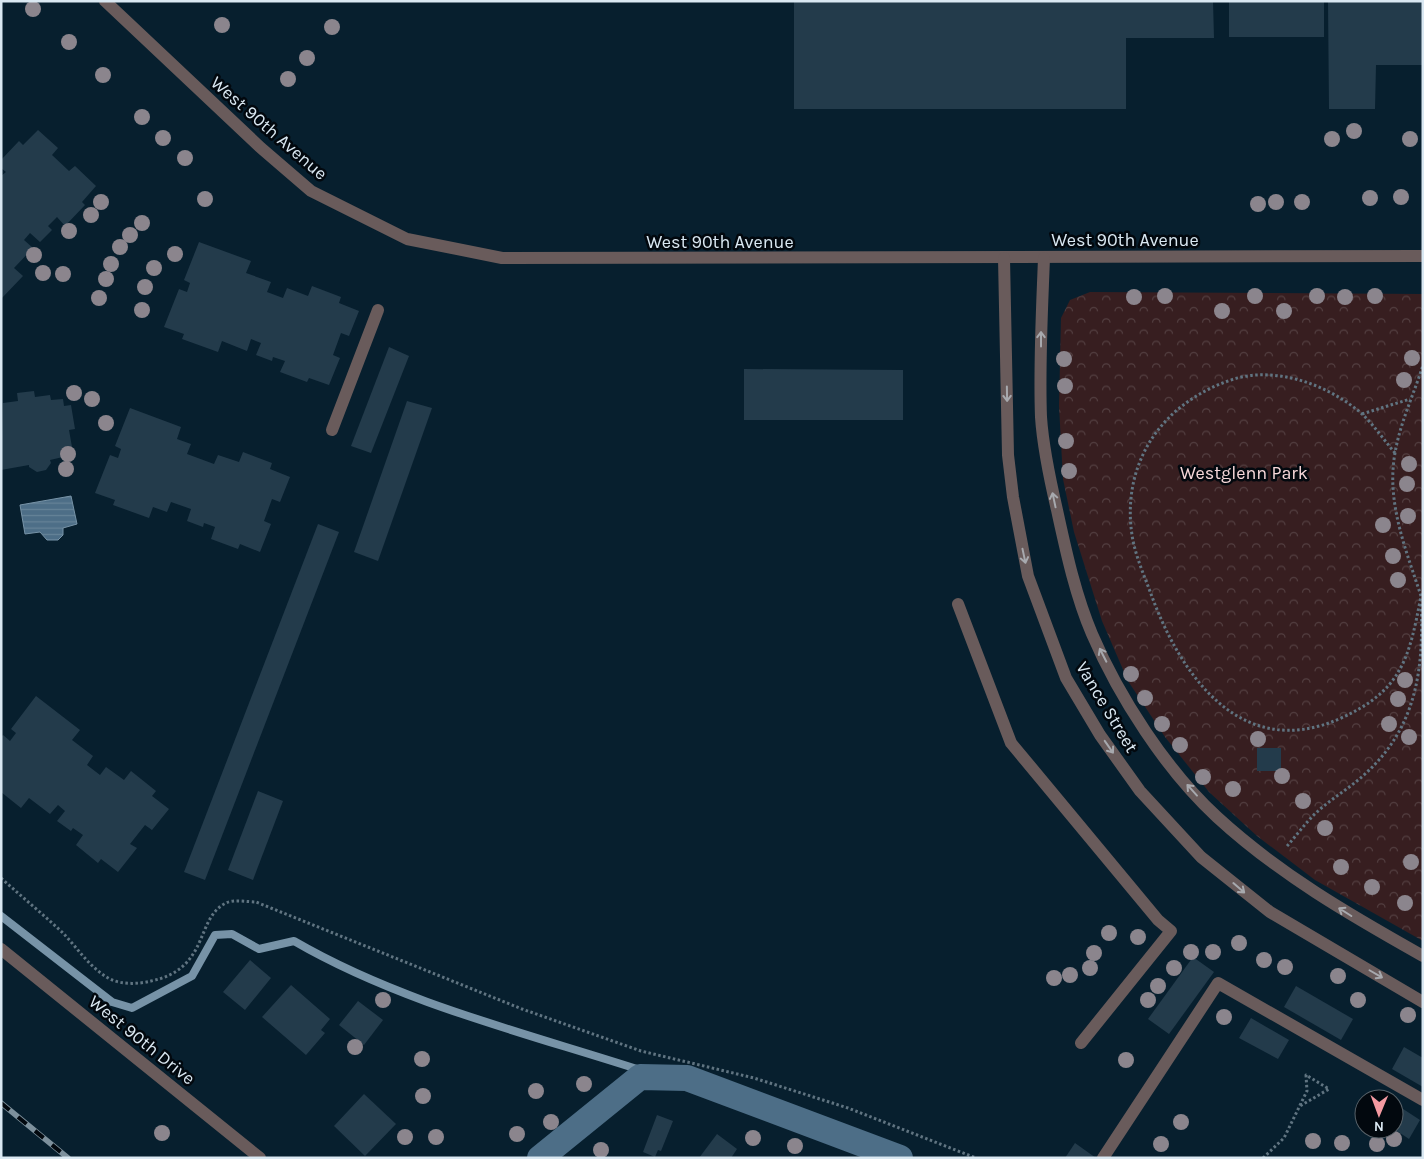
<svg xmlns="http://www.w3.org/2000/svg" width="1424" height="1159" font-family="Karla,sans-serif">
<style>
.forest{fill:url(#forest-crowns)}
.water{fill:url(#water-rules);stroke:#7793a7}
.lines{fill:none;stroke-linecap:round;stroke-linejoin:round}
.stream{stroke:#7793a7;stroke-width:8}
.canal{stroke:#4d6e87;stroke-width:26}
.building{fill:#233b4b}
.path{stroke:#607481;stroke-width:3;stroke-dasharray:2.5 2.5;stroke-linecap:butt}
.minor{stroke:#695b5b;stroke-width:12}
.rail-casing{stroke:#7d909c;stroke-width:5.5}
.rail{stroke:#02080e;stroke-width:4;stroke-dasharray:11;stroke-linecap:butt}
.tree{fill:#8b858d}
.oneway{stroke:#a7a9ae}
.labels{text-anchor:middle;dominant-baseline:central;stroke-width:5;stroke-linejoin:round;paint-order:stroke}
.street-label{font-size:18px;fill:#dae8f2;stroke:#02080e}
.park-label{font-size:18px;fill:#f7d8da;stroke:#02080e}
</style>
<defs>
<pattern id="forest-crowns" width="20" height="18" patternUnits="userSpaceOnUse" patternTransform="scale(1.25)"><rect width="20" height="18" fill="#371e20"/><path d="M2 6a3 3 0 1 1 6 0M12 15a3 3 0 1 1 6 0" fill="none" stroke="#533f41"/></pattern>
<pattern id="water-rules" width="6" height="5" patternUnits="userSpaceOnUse" patternTransform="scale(1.25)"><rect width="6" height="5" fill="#4d6e87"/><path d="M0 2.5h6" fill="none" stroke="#668398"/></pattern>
</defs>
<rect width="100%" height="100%" fill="#071f2e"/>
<polygon class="forest" points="1090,292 1423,294 1423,941 1315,880 1257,836 1209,792 1165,737 1128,681 1102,621 1074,532 1063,479 1059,406 1061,318 1070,300"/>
<polygon class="water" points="71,496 77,524 63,528 63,535 58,540 47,540 40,532 25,534 20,505"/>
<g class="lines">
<path class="stream" d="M1 916 112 1002 132 1008 192 976 215 935 232 934 259 949 294 941C399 1002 522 1032 637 1069"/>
<polyline class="canal" points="540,1158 640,1077 687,1078 900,1158"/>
</g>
<g class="building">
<polygon points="794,1 1213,1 1214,38 1126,38 1126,109 794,109"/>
<rect x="1229" y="1" width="95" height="36"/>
<polygon points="1328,1 1423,1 1423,65 1376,65 1375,109 1329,109"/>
<polygon points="38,130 58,148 52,155 69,171 75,166 96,186 82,202 85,205 65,226 57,217 48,226 52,230 40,242 30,233 24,240 33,248 14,268 23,276 1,299 1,176 6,172 1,168 1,160 19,141 23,145"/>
<polygon points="199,242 251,261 246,273 271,282 267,292 283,298 287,288 308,296 312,286 341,297 339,303 359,311 349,336 341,333 333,355 340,358 329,385 309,378 307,382 280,372 285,361 273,357 272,361 256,355 261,343 251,339 247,351 222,341 218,352 182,339 184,334 164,327 179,289 187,292 190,283 184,280"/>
<polygon points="389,347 409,356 371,453 351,446"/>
<polygon points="744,369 903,370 903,420 744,420"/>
<polygon points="34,391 35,397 50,395 51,400 63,399 64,406 71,405 75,429 69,430 72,447 61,449 63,457 50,460 51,463 46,470 37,472 29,467 29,465 1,470 3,403 18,401 17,393"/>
<polygon points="407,401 432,408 378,561 354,552"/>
<polygon points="130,408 181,427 177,439 191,444 187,454 214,464 218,455 239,462 243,452 272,463 270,469 290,477 280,502 272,499 264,521 271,524 260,552 240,544 238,549 211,539 215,527 204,523 203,527 187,521 191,509 171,502 167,512 153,507 149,518 113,505 115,500 95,493 110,455 118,458 121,449 115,446"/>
<polygon points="318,524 339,532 205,880 184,872"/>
<polygon points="36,696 80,730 72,740 93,756 87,765 100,775 106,767 124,780 131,771 156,791 152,796 169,809 152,830 145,825 130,844 137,848 118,872 101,859 98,863 76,845 83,835 73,828 71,831 57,821 65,811 58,805 50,814 29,798 21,808 1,792 1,737 3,735 10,741 16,733 11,729"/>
<rect x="1257" y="748" width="24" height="23"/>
<polygon points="258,791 283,801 253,880 228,870"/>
<polygon points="1193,957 1214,972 1169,1034 1148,1019"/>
<polygon points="250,960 271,978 245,1010 223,992"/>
<polygon points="291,985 330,1019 321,1030 325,1033 306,1055 262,1017"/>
<polygon points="1296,986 1353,1019 1341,1040 1284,1007"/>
<polygon points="358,1001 383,1020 364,1045 339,1025"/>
<polygon points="1251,1018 1289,1040 1278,1059 1239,1038"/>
<polygon points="1404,1047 1423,1058 1423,1087 1392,1069"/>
<polygon points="364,1094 396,1124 365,1156 334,1126"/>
<polygon points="1394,1103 1420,1120 1409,1139 1394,1129"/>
<polygon points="657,1115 673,1121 661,1151 658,1150 655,1157 643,1152"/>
<polygon points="717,1134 737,1149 731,1158 699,1158"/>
<polygon points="1075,1143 1096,1158 1065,1158"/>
</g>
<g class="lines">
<g class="path">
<polyline points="1362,414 1410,399"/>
<path d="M1395 453C1384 440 1373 424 1361 413 1328 385 1277 366 1234 379 1164 401 1121 461 1132 535 1135 555 1144 575 1151 594 1180 674 1240 762 1339 719 1402 691 1409 659 1421 596"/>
<path d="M1421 596C1406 550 1386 502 1395 453 1400 423 1414 394 1423 365"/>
<path d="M1287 846C1297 835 1306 822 1317 812 1332 798 1350 788 1365 774 1417 727 1424 668 1421 602"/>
<path d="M1 878C22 897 44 915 64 934 78 949 91 969 110 979 122 985 139 984 151 981 210 969 195 918 226 903 234 899 248 902 256 902L522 1009 641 1051 754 1078 848 1108 976 1158"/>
<polyline points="1263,1158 1284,1138 1307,1091 1306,1075 1329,1089 1300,1106"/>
</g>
<g class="minor">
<polyline points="105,1 261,148 311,191 407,239 502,258 1423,256"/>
<polyline points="1004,258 1008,455 1013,497 1028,576 1066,678 1100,735 1140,791 1201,857 1270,912 1423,1002"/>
<path d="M1044 258C1042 311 1039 364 1041 417 1043 448 1050 480 1057 510 1066 551 1075 594 1092 634 1119 697 1166 770 1217 817 1279 874 1350 915 1423 956"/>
<polyline points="332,430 378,310"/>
<polyline points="958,604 1011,743 1158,920 1171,931 1081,1043"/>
<polyline points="1,949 260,1158"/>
<polyline points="1103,1158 1218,983 1423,1100"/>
</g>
<defs>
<polyline id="rail" points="1,1103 68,1158"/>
</defs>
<use href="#rail" class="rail-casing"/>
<use href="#rail" class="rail"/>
</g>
<g class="tree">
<circle cx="33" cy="9" r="8"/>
<circle cx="222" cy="25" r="8"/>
<circle cx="332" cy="27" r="8"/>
<circle cx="69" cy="42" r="8"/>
<circle cx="307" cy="58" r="8"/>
<circle cx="103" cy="75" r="8"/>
<circle cx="288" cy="79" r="8"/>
<circle cx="142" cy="117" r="8"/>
<circle cx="1354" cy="131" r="8"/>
<circle cx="163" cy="138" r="8"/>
<circle cx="1332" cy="139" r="8"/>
<circle cx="1410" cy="139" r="8"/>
<circle cx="185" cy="158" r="8"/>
<circle cx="1401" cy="197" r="8"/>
<circle cx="1370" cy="198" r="8"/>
<circle cx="205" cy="199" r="8"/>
<circle cx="101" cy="202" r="8"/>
<circle cx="1276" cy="202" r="8"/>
<circle cx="1302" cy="202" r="8"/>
<circle cx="1258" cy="204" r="8"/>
<circle cx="91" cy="215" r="8"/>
<circle cx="142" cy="223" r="8"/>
<circle cx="69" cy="231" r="8"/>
<circle cx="130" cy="235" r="8"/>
<circle cx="120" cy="247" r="8"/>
<circle cx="175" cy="254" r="8"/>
<circle cx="34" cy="255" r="8"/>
<circle cx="111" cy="264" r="8"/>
<circle cx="154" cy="268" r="8"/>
<circle cx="43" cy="273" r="8"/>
<circle cx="63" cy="274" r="8"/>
<circle cx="106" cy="279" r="8"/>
<circle cx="145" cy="287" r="8"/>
<circle cx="1165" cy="296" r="8"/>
<circle cx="1255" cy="296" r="8"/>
<circle cx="1317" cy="296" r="8"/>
<circle cx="1375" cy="296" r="8"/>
<circle cx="1134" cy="297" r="8"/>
<circle cx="1345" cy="297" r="8"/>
<circle cx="99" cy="298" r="8"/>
<circle cx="142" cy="310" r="8"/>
<circle cx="1222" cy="311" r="8"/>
<circle cx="1284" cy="311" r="8"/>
<circle cx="1412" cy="358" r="8"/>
<circle cx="1064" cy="359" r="8"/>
<circle cx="1404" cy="380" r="8"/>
<circle cx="1065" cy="386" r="8"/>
<circle cx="74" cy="393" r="8"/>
<circle cx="92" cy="399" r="8"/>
<circle cx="106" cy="423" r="8"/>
<circle cx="1066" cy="441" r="8"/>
<circle cx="68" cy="454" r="8"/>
<circle cx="1409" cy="464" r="8"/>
<circle cx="66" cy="469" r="8"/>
<circle cx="1069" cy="471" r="8"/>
<circle cx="1407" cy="484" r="8"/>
<circle cx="1408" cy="516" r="8"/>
<circle cx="1383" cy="525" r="8"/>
<circle cx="1393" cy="556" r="8"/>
<circle cx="1398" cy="580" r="8"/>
<circle cx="1131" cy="674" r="8"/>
<circle cx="1405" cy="680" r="8"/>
<circle cx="1145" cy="698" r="8"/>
<circle cx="1398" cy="699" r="8"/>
<circle cx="1162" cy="724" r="8"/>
<circle cx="1389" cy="724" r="8"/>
<circle cx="1409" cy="737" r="8"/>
<circle cx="1258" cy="739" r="8"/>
<circle cx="1180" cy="745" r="8"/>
<circle cx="1282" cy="776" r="8"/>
<circle cx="1203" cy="777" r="8"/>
<circle cx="1233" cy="789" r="8"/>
<circle cx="1303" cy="801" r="8"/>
<circle cx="1325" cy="828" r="8"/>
<circle cx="1411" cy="862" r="8"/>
<circle cx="1341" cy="867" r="8"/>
<circle cx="1372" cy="887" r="8"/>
<circle cx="1405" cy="903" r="8"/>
<circle cx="1109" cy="933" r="8"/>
<circle cx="1138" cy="937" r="8"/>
<circle cx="1239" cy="943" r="8"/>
<circle cx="1191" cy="952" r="8"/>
<circle cx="1213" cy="952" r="8"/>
<circle cx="1094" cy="953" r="8"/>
<circle cx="1264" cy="960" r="8"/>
<circle cx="1285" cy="967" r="8"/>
<circle cx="1090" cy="968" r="8"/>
<circle cx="1174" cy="968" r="8"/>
<circle cx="1070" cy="975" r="8"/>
<circle cx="1338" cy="976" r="8"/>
<circle cx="1054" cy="978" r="8"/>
<circle cx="1158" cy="986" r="8"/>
<circle cx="383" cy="1000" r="8"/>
<circle cx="1148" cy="1000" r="8"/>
<circle cx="1358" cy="1000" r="8"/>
<circle cx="1408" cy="1015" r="8"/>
<circle cx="1224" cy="1017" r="8"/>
<circle cx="355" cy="1047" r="8"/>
<circle cx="422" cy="1059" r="8"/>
<circle cx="1126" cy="1060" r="8"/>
<circle cx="584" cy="1084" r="8"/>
<circle cx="536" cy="1091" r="8"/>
<circle cx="423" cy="1096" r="8"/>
<circle cx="551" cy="1122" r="8"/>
<circle cx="1181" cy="1122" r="8"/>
<circle cx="162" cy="1133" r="8"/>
<circle cx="517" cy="1134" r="8"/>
<circle cx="405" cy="1137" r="8"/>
<circle cx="436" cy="1137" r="8"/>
<circle cx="753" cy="1138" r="8"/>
<circle cx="1394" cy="1139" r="8"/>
<circle cx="1313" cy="1141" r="8"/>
<circle cx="1342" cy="1143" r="8"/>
<circle cx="1161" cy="1144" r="8"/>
<circle cx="1377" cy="1144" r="8"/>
<circle cx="795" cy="1146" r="8"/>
<circle cx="601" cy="1150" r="8"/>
</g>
<defs><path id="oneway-shaft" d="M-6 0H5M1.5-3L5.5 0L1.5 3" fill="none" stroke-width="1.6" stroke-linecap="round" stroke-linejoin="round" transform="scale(1.25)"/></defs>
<g class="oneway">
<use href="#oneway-shaft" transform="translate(1041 339) rotate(-90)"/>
<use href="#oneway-shaft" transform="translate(1007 394) rotate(89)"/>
<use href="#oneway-shaft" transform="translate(1054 500) rotate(-102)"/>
<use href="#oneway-shaft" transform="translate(1024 556) rotate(78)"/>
<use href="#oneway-shaft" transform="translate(1103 655) rotate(-117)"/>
<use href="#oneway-shaft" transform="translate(1109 747) rotate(55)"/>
<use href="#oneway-shaft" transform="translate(1192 790) rotate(-132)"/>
<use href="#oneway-shaft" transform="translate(1239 888) rotate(41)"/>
<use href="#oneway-shaft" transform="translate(1345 912) rotate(-148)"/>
<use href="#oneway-shaft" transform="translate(1376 974) rotate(30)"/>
</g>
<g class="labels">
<g class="street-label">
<text transform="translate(269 128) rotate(41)">West 90th Avenue</text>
<text x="1125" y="240">West 90th Avenue</text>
<text x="720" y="242">West 90th Avenue</text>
<text transform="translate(1107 707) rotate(59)">Vance Street</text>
<text transform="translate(142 1040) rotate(39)">West 90th Drive</text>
</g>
<g class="park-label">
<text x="1244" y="473">Westglenn Park</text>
</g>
</g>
<rect width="1424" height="1159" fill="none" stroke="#dae8f2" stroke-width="5"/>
<g transform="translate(1379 1114) rotate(181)"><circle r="24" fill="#02080e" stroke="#586269"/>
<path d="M0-4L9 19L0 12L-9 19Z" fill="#f49aa1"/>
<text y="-8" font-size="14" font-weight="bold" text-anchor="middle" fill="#dae8f2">N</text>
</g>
</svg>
